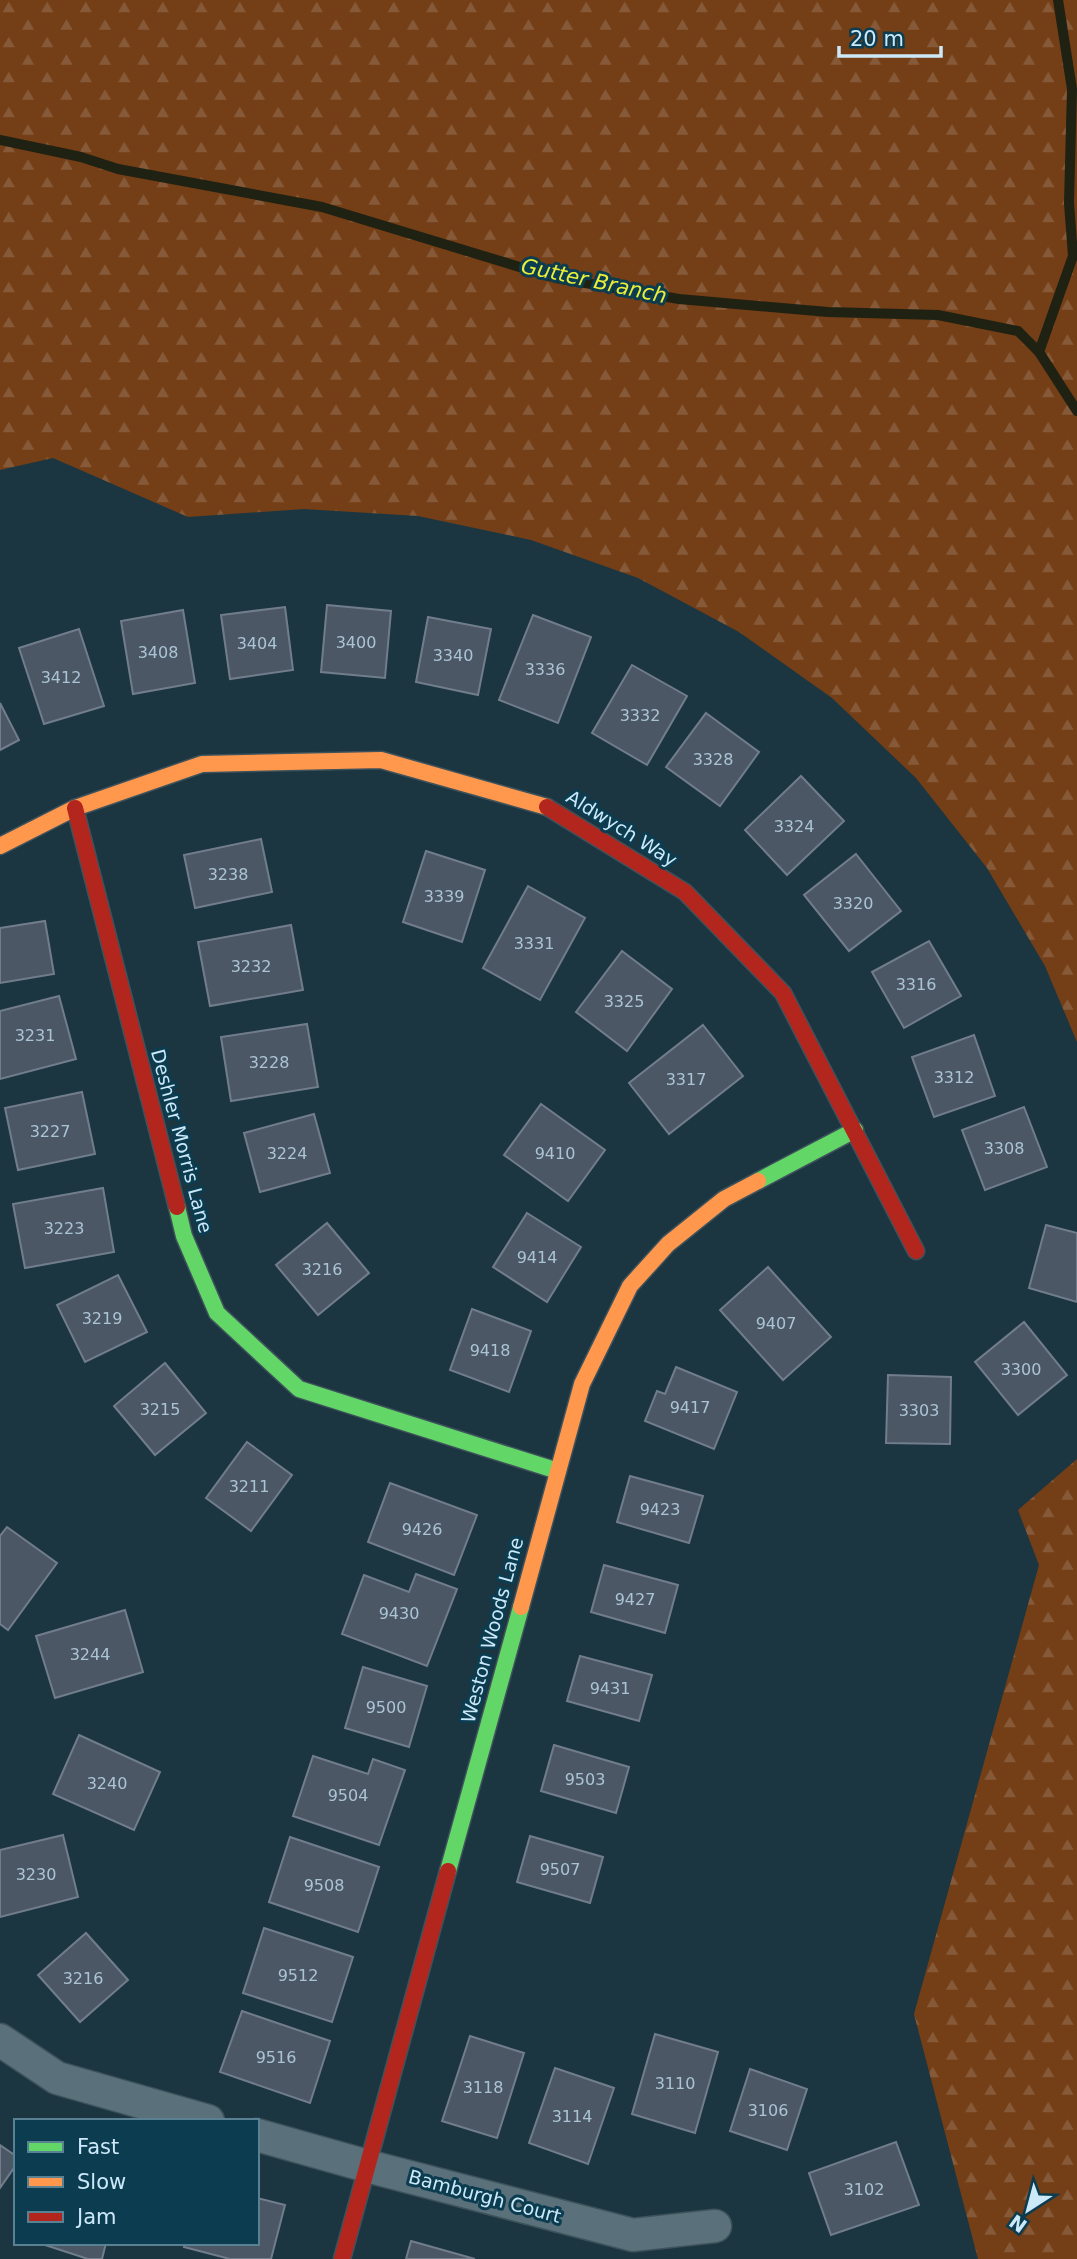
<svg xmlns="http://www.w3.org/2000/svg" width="1077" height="2259" font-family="'DejaVu Sans',sans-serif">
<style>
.forest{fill:url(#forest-firs)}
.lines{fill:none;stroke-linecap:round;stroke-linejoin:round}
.stream{stroke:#1f2213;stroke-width:10}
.building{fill:#4c5765;stroke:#727d8c;stroke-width:2}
.street-casing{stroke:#3e525b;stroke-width:35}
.fast-casing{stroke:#3e525b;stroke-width:19}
.slow-casing{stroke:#3e525b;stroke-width:19}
.jam-casing{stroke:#3e525b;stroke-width:19}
.street{stroke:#5a707a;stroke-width:32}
.fast{stroke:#63d668;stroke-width:16}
.slow{stroke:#ff974d;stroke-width:16}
.jam{stroke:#b3261e;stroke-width:16}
.labels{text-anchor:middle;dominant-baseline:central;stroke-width:6;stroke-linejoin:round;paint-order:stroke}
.number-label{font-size:16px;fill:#abc4d4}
.street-label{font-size:19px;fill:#cbe9f9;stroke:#0c3c50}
.water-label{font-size:21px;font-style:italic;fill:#eaee39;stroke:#0c3c50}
</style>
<defs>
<pattern id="forest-firs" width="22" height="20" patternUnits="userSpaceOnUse" patternTransform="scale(1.75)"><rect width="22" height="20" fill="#743e16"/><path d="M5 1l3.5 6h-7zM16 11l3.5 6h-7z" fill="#865a39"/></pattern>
</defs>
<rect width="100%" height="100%" fill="#1b3641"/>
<g class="forest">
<polygon points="0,0 1077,0 1077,1042 1045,966 987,868 916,778 832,698 739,632 638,578 531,540 418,516 304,509 188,517 53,458 0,470"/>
<polygon points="1077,1459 1077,2259 978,2259 914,2014 1039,1565 1018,1510"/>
</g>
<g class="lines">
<g class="stream">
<polyline points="0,140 81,157 118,169 322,207 556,278 679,299 828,312 938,315 1018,331 1039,352 1077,411"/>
<polyline points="1039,352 1073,256 1069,203 1072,89 1058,0"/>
</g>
</g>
<g class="building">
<polygon points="327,605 391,611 385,678 321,672"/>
<polygon points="285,607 293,670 230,679 221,615"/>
<polygon points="183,610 195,683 133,694 121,621"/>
<polygon points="533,615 591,637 558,723 499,700"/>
<polygon points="428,617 491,629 478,695 416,682"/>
<polygon points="79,629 104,706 44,724 19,648"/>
<polygon points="632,665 687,696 647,765 592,733"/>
<polygon points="0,703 19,740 0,750"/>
<polygon points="706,713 759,752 720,806 666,767"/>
<polygon points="801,776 844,821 787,875 745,830"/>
<polygon points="261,839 272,892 195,908 184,855"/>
<polygon points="426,851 485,870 462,942 403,922"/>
<polygon points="856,854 901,911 849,951 804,895"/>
<polygon points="528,886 585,918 540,1000 483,968"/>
<polygon points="45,921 54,974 0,983 0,928"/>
<polygon points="291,925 303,990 210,1006 198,942"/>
<polygon points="929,941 961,996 904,1028 872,972"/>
<polygon points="622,951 672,989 627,1051 576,1012"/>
<polygon points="59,996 76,1059 0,1079 0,1011"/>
<polygon points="307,1024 318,1087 231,1101 221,1037"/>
<polygon points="703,1025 743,1076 669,1134 629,1083"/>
<polygon points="974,1035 995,1096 934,1117 912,1057"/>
<polygon points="82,1092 95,1154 18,1170 5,1108"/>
<polygon points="541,1104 605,1150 568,1201 504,1155"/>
<polygon points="1024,1107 1047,1167 985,1190 962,1130"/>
<polygon points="314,1114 330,1173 260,1192 244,1133"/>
<polygon points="103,1188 114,1252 25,1268 13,1204"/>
<polygon points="527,1213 581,1247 547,1302 493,1267"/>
<polygon points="327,1223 369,1273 318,1315 276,1265"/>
<polygon points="1046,1225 1077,1233 1077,1302 1029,1288"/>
<polygon points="768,1267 831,1337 783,1380 720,1310"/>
<polygon points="118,1275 147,1332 85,1362 57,1305"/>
<polygon points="472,1309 531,1331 509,1392 450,1370"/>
<polygon points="1024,1322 1067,1375 1018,1415 975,1362"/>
<polygon points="165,1363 206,1413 155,1455 114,1406"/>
<polygon points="676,1367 737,1392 714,1449 645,1421 657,1391 665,1394"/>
<polygon points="888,1375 951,1377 950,1444 886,1443"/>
<polygon points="247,1442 292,1475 251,1531 206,1498"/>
<polygon points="630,1476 703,1496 689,1543 617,1522"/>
<polygon points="390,1483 477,1515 454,1575 368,1542"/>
<polygon points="7,1527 57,1563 8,1630 0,1624 0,1536"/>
<polygon points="604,1565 678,1585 665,1633 591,1612"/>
<polygon points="416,1574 457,1589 427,1666 342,1634 364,1575 409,1592"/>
<polygon points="125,1610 143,1672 55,1698 36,1636"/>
<polygon points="580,1656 652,1675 639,1721 567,1701"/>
<polygon points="363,1667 427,1686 409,1747 345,1728"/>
<polygon points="79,1735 160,1772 134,1830 53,1794"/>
<polygon points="554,1745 629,1767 616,1813 541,1791"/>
<polygon points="313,1756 368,1774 373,1759 405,1770 379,1845 293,1816"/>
<polygon points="63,1835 78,1897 0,1917 0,1850"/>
<polygon points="530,1836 603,1857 590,1903 517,1882"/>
<polygon points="290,1837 379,1867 358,1932 269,1902"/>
<polygon points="264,1928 353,1957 332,2022 243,1993"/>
<polygon points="86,1933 128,1980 80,2022 38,1975"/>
<polygon points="242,2011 330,2041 310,2103 220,2072"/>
<polygon points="655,2034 718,2052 695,2133 632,2114"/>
<polygon points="470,2036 524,2053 497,2138 442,2121"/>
<polygon points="555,2068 614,2088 588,2164 529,2143"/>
<polygon points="750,2069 807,2089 787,2150 730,2131"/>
<polygon points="896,2142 919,2205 831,2235 809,2173"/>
<polygon points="0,2145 16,2156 16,2165 0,2188"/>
<polygon points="257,2198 285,2205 271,2259 230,2259 184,2247 185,2243 257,2243"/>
<polygon points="411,2241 475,2259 406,2259"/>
<polygon points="39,2243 106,2243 102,2259 88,2259"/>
</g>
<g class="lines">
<defs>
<g id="street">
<polyline points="0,2040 57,2078 208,2121"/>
<polyline points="257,2135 367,2166 633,2235 715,2226"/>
</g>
<g id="fast">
<polyline points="758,1181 855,1130"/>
<polyline points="177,1207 184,1236 217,1313 299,1389 558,1471"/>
<polyline points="448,1871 521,1607"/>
</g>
<g id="slow">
<polyline points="0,846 75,808 202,764 381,760 547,807"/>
<polyline points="521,1607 582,1384 630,1286 668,1244 724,1199 758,1181"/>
</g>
<g id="jam">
<polyline points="547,807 685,892 783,993 916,1251"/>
<polyline points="75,808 177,1207"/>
<polyline points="342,2259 448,1871"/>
</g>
</defs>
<use href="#street" class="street-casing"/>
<use href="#fast" class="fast-casing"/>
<use href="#slow" class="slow-casing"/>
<use href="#jam" class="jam-casing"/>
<use href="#street" class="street"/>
<use href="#fast" class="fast"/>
<use href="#slow" class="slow"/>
<use href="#jam" class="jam"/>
</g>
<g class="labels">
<g class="number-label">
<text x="356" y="642">3400</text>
<text x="257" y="643">3404</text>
<text x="158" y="652">3408</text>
<text x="453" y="655">3340</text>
<text x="545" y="669">3336</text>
<text x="61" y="677">3412</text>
<text x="640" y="715">3332</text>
<text x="713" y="759">3328</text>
<text x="794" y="826">3324</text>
<text x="228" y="874">3238</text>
<text x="444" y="896">3339</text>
<text x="853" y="903">3320</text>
<text x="534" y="943">3331</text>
<text x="251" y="966">3232</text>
<text x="916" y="984">3316</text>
<text x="624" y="1001">3325</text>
<text x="35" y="1035">3231</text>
<text x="269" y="1062">3228</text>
<text x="954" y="1077">3312</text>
<text x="686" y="1079">3317</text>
<text x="50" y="1131">3227</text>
<text x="1004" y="1148">3308</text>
<text x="287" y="1153">3224</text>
<text x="555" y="1153">9410</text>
<text x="64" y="1228">3223</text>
<text x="537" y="1257">9414</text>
<text x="322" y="1269">3216</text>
<text x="102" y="1318">3219</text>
<text x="776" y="1323">9407</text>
<text x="490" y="1350">9418</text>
<text x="1021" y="1369">3300</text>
<text x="690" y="1407">9417</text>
<text x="160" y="1409">3215</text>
<text x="919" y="1410">3303</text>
<text x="249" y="1486">3211</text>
<text x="660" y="1509">9423</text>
<text x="422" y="1529">9426</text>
<text x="635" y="1599">9427</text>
<text x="399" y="1613">9430</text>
<text x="90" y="1654">3244</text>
<text x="610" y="1688">9431</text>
<text x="386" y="1707">9500</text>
<text x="585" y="1779">9503</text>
<text x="107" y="1783">3240</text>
<text x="348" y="1795">9504</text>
<text x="560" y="1869">9507</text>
<text x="36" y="1874">3230</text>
<text x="324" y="1885">9508</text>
<text x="298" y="1975">9512</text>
<text x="83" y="1978">3216</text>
<text x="276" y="2057">9516</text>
<text x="675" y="2083">3110</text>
<text x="483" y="2087">3118</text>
<text x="768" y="2110">3106</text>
<text x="572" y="2116">3114</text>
<text x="864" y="2189">3102</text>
</g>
<g class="street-label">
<text transform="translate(622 828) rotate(32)">Aldwych Way</text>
<text transform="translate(182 1141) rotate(75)">Deshler Morris Lane</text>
<text transform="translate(492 1630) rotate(-75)">Weston Woods Lane</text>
<text transform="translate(485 2196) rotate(15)">Bamburgh Court</text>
</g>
<g class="water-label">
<text transform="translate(594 281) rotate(12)">Gutter Branch</text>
</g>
</g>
<rect x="14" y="2119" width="245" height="126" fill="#0c3c50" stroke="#588194" stroke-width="2"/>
<rect x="28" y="2142" width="35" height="10" fill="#63d668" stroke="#588194" stroke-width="2"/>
<text x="77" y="2154" font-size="21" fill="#cbe9f9">Fast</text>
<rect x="28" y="2177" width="35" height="10" fill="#ff974d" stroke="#588194" stroke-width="2"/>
<text x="77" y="2189" font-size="21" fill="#cbe9f9">Slow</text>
<rect x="28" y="2212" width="35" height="10" fill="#b3261e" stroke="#588194" stroke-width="2"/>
<text x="77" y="2224" font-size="21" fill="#cbe9f9">Jam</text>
<g transform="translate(1028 2210) rotate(216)" stroke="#0c3c50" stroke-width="5" paint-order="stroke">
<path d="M0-5L12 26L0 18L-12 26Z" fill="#cbe9f9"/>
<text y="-10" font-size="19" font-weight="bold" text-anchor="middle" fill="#cbe9f9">N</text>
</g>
<path d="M839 46v10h102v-10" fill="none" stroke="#cbe9f9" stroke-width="3.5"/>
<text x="850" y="46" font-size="21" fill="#cbe9f9" stroke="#0c3c50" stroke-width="5" paint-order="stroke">20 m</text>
</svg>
